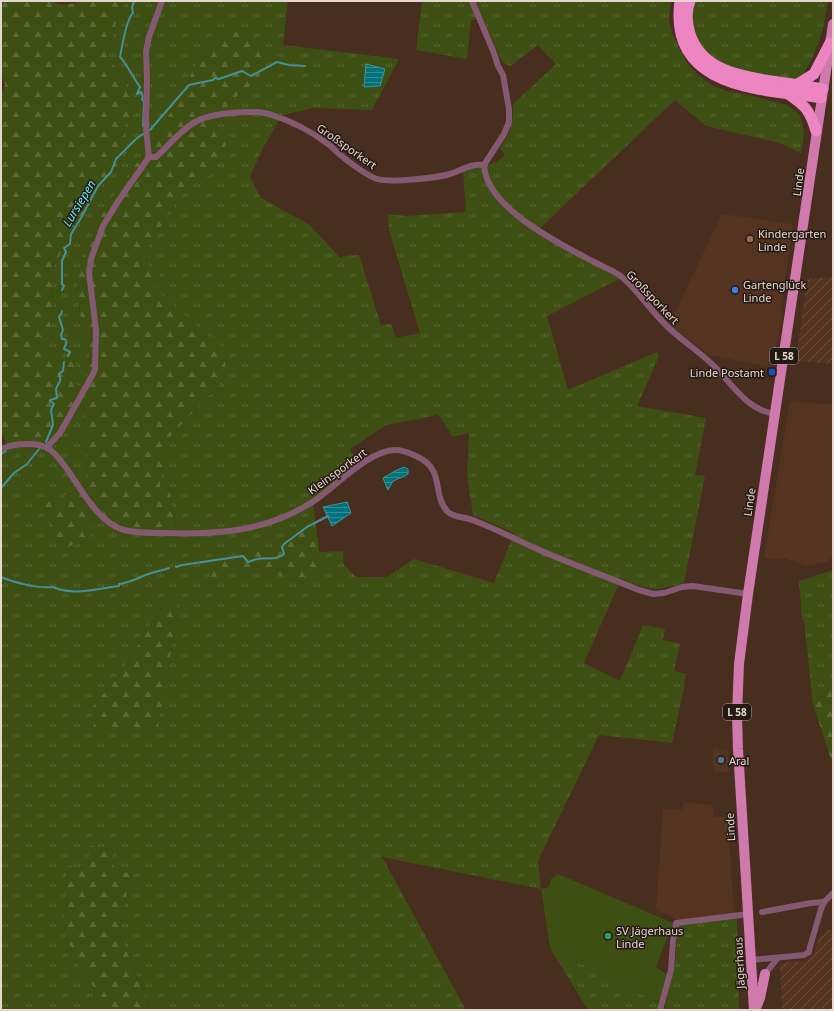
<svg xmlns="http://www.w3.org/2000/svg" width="834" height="1011" font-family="'Noto Sans',sans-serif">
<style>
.built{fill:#543420}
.industrial{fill:url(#industrial-furrows)}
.grass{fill:url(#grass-tufts);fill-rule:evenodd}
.forest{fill:url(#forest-firs)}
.garden{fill:#3e4f14}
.water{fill:url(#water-rules);stroke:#459094}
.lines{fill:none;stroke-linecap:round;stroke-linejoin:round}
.stream{stroke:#459094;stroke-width:2}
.minor{stroke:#845971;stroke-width:6}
.primary{stroke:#d079ac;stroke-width:10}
.motorway{stroke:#ee85c3;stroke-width:11}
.education-dot{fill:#8d6e63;stroke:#251a13;stroke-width:1.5}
.shop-dot{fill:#3f7fe0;stroke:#251a13;stroke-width:1.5}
.transit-dot{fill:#1a4fb4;stroke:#251a13;stroke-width:1.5}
.service-dot{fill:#5c6f8a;stroke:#251a13;stroke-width:1.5}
.leisure-dot{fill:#2e9e5b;stroke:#251a13;stroke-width:1.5}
.labels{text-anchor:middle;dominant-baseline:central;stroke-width:3;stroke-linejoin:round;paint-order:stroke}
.shield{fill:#251a13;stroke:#ad9e95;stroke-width:1}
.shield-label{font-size:10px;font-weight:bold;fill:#e7d6cd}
.street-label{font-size:11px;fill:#e7d6cd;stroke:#251a13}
.poi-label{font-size:11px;fill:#e7d6cd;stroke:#251a13;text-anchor:start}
.water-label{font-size:12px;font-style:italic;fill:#61e6f2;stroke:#251a13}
</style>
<defs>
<pattern id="industrial-furrows" width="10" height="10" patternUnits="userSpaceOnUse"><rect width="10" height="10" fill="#543420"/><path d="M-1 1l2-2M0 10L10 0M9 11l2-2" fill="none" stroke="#6d513f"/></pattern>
<pattern id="grass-tufts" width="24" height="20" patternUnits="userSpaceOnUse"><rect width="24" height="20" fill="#3e4f14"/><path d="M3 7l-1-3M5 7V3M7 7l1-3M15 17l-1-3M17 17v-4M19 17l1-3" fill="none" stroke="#5a6835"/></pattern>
<pattern id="forest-firs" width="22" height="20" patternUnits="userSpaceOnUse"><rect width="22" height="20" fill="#3e4f14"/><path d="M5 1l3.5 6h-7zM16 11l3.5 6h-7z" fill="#5a6835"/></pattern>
<pattern id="water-rules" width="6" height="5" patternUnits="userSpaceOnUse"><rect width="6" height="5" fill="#00727b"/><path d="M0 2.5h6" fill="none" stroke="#328c92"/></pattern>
</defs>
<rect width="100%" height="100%" fill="#472e1f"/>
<g class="built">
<polygon points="722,214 793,224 780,313 782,314 778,342 773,354 771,367 709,355 669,325"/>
<polygon points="790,402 833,404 833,557 826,562 806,566 784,558 764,558"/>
<polygon points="713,748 728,750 729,773 714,771"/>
<polygon points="684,802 713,805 714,817 730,816 731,822 728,821 734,915 679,920 656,910 663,809 682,810"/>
</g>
<g class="industrial">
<polygon points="833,277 833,364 796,361 807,279"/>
<polygon points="833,929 833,1010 782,1010 780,964 789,962 805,961 810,958 814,952 820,935 825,931"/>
</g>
<g class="grass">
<path d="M126 1H288L283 45 399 59 372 110 314 108 282 115 263 148 250 177 261 198 310 225 340 258 344 256 359 255 381 325 391 324 396 338 420 333 389 230 388 214 406 216 466 212 463 171C478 164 493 168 505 155L500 148C511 131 513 125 513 104L556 64 538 45 510 66 503 63 482 17 471 21 467 59 416 50 422 1H671L669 20 672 33 679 48 687 63 698 75 712 85 729 92 745 94 787 105 799 114 802 122 804 134 801 153 780 143 706 126 675 100 537 231 619 279 547 316 568 390 657 352 659 356 637 406 706 418 695 475 705 476 684 583C654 592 649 590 621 579L584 663 620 681 643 625 665 629 663 640 680 644 674 671 686 674 684 683H685L672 743 599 735 538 861 541 889 382 857 466 1010H156L149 1003 118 931 132 874 114 869 112 849 90 846 88 868 67 867 64 932 79 967 93 986 96 1010H1V453L8 448H20L46 449 56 445 83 402 89 486 55 499 40 503 63 549 89 539 93 510C102 519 110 527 123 531 133 534 146 533 156 534 214 537 263 533 313 503L312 501C298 509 284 516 269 521 240 532 207 532 177 532L170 492H158L167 440 226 377 225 351 156 290 159 273 148 266 144 253 193 177 210 176 226 144 215 126 233 99 258 80 268 56 256 44 241 33 221 34 208 44 157 137 139 160 105 208 83 255 77 283 80 314 88 343 90 360 86 379 82 388 75 384C79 370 79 368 69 358H53L38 349 54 336 50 328 53 305 52 269 90 201 128 151 124 125 131 118 130 100 124 79 107 56 119 13ZM438 414 453 437 469 433 467 476 473 515 514 533 494 583 414 559 387 577H356L344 565 343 551 319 552 322 573 318 579 297 582 255 566 211 577 209 562 285 545 284 540 316 526 313 503 342 478 359 468 350 449 386 425 429 417ZM182 589 158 726 95 730 93 706 122 672 159 611Z"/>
<path d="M694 1H828C825 25 818 51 805 71L806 75 795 80 745 72 721 64 703 50 692 25Z"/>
<polygon points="833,570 833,685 813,704 804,620 802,620 799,581"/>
<polygon points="737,918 739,1010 664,1010 674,969 679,923"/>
<polygon points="550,948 660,1003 658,1010 588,1010"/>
</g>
<g class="forest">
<path d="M1 1H52C62 8 75 2 85 1 99 0 113 1 126 1L119 13 107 56 124 79 130 100 131 118 124 125 128 151 90 201 52 269 53 305 50 328 54 336 38 349 53 358H69C79 367 79 370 75 384L82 387 86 379 90 360 88 343 80 314 77 283 83 255 105 208 139 160 157 137 208 43 221 34 240 32 256 44 268 56 258 80 233 99 216 126 226 144 210 176 193 177 144 253 148 266 159 273 156 290 225 350 226 377 167 440 159 492H170L177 535 124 532 93 510 89 539 63 549 39 502 55 499 89 486 83 403 56 445 46 449 20 448H8L1 431V95L5 85 1 74Z"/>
<polygon points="316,526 322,573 319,579 297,582 255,566 211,578 208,562 284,545 284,540"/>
<polygon points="182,589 158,727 94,730 93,706 122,672 159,611"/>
<polygon points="833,685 833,765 813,704"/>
<polygon points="89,846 112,849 114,869 132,874 118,931 149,1003 156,1010 96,1010 93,986 79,967 64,932 67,866 88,868"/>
</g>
<polygon class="garden" points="558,874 673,923 656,967 668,975 660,1003 550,948 541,889 549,887 551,879"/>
<g class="water">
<polygon points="366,64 385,69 380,86 364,87"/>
<polygon points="404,467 408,469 408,474 405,476 393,481 388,490 383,478 395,471"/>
<polygon points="347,502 351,513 332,526 323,507"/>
</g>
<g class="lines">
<g class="stream">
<path d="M134 1 132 8 133 13C126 19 122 47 120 57 125 61 135 81 140 87L137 94 141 92 143 97 142 99 144 102 143 126"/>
<polyline points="150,130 189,85 213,80 215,78 219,79 242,71 251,76 277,62 289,65 305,66"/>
<polyline points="62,290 64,286 62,284 62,261 66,252 64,248 70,244 71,234 81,218 98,186 111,172 116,159 136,139 143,134"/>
<path d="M62 311 61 314 59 317 63 330 61 335 62 339H65C69 345 64 345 64 349L70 352 68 356"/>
<path d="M46 442 53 425 51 410 54 404 50 401V400L57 398 56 389C59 381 62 383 59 374L63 371 64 362"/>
<polyline points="1,454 6,451"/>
<polyline points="1,488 14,473 27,464 39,449"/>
<path d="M176 567 182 565 243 556 248 562C252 561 255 559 258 559 267 557 276 561 284 554L282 547 284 544 307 527 328 516"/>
<path d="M1 577C12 582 39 589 53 587 73 596 97 589 119 586V584C127 583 134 580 141 577 149 573 161 571 169 568"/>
</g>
<g class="minor">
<path d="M472 1 494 53 498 66 503 75 509 109V122L504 134 484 165C486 208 560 244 594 262 603 267 615 271 623 278 640 293 653 314 670 329 684 342 701 353 714 366 733 385 747 410 775 414"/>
<path d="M149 157H156C169 146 181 129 197 121 212 113 255 109 272 115 291 121 312 132 328 144 332 146 334 150 337 152 346 160 367 176 377 179 390 183 436 178 450 174 462 170 472 163 484 165"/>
<polyline points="47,447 60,433 93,374 95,369 96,330 89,273 91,259 103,226 119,200 149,157 146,129 147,79 146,51 149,37 162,1"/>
<path d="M1 449C10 445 17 444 27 444 33 444 40 444 45 447 53 450 59 458 64 465 80 486 97 523 124 530 137 533 152 533 165 533 219 535 268 531 314 501 335 487 370 449 396 450 404 450 411 454 418 457 445 470 432 494 447 511 453 518 467 517 475 521 496 529 517 540 537 549 571 564 605 576 639 590L653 594 664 593 682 587 693 586 748 594"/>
<polyline points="762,912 811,903 824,902"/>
<polyline points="751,960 804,955 809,952 810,947 821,909 824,902 833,893"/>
<polyline points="765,974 777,959"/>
<polyline points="660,1010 671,970 673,941 676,923 749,914"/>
</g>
<g class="primary">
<polyline points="756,1008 760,998 765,974"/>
<polyline points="754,1010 738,749 737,715 739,664 748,594 833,24"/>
</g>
<g class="motorway">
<path d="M680 1C668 89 760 89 821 98"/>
<path d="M690 1C686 11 687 24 690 34 702 70 739 76 771 81 788 83 806 86 823 89"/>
<polyline points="796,85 814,74 830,43"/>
<path d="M788 94C806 106 810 111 816 131"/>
</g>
</g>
<circle class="education-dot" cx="750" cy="239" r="4"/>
<circle class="shop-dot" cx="735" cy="290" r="4"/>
<rect class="transit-dot" x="768" y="368" width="8" height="8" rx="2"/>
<circle class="service-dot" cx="721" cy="760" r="4"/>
<circle class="leisure-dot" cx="608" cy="936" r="4"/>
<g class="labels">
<g class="shield">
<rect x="770" y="348" width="28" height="16" rx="3"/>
<rect x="723" y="704" width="28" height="16" rx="3"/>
</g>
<g class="shield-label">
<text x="784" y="356">L 58</text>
<text x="737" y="712">L 58</text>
</g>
<g class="street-label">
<text transform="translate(347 146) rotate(35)">Großsporkert</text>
<text transform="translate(798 182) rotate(-82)">Linde</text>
<text transform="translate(653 297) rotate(46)">Großsporkert</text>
<text transform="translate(337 471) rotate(-36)">Kleinsporkert</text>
<text transform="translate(749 502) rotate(-81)">Linde</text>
<text transform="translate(730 827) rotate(-93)">Linde</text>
<text transform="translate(739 963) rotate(-93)">Jägerhaus</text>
</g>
<g class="poi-label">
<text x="758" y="233">Kindergarten<tspan x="758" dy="13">Linde</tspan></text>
<text x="743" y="284">Gartenglück<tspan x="743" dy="13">Linde</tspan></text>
<text x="764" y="372" text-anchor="end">Linde Postamt</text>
<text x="729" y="760">Aral</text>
<text x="616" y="930">SV Jägerhaus<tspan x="616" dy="13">Linde</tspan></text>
</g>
<g class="water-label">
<text transform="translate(79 203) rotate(-59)">Lursiepen</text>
</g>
</g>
<rect width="834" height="1011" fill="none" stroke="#e7d6cd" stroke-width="4"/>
</svg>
